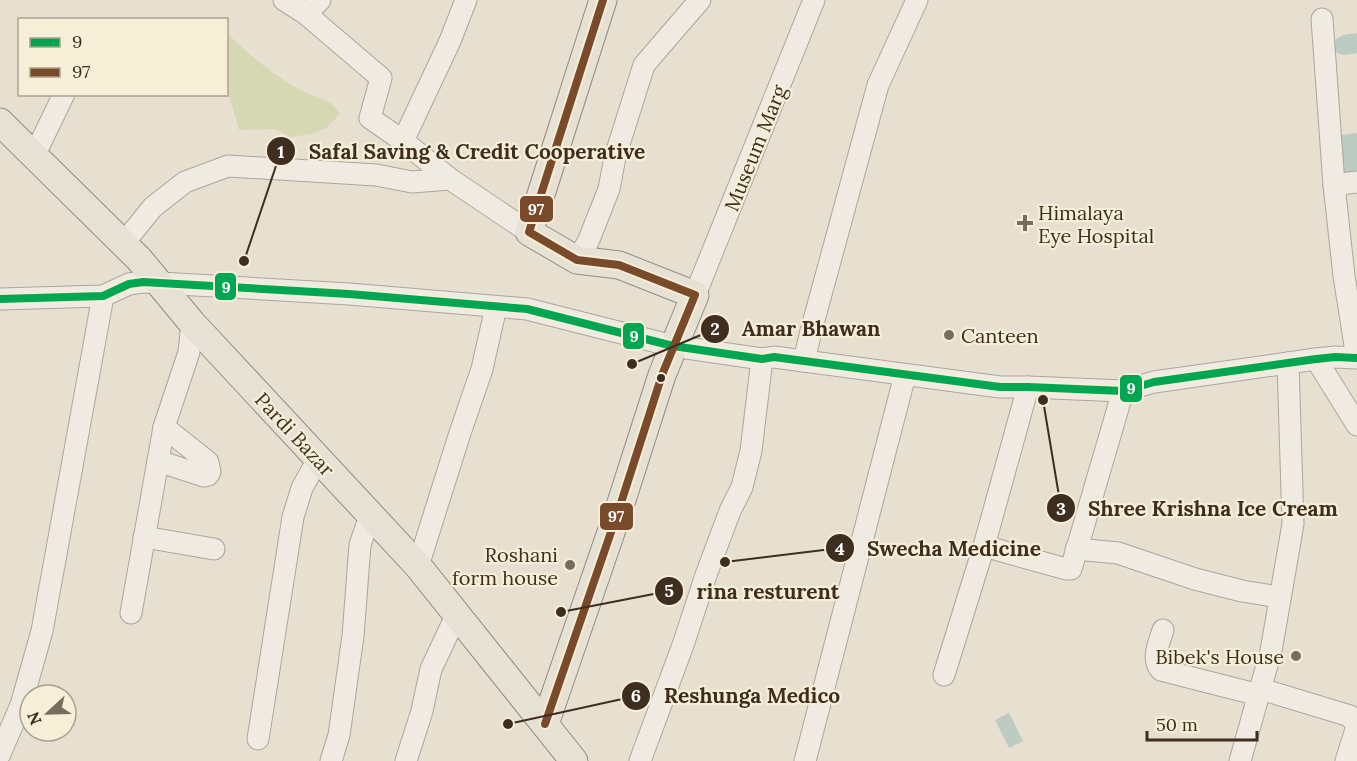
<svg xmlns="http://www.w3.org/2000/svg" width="1357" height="761" font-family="Lora,serif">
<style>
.green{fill:#d6d7b3}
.water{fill:#bcccc2}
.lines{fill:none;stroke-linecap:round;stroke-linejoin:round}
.minor-casing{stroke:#ada599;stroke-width:23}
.major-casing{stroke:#928b80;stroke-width:29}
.minor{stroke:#efebe3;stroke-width:21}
.major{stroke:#e6e1d4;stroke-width:27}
.bus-1-casing{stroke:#f7eed8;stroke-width:12}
.bus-2-casing{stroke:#f7eed8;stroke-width:12}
.bus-1{stroke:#00a651;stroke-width:8}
.bus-2{stroke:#7a4b2a;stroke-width:8}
.poi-dot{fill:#786c5e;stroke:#f7eed8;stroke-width:2}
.bus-dot{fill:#3d2e20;stroke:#f7eed8;stroke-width:2}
.labels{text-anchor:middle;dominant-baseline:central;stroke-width:4.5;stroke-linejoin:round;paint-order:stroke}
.street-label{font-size:20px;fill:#3d2e20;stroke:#f7eed8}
.poi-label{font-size:20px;fill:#3d2e20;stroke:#f7eed8;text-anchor:start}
.leader{fill:none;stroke:#3d2e20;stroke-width:2}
.callout-dot{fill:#3d2e20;stroke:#f7eed8;stroke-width:2}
.mark-label{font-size:18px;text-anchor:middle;font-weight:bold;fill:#fff}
.callout-label{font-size:21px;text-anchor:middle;font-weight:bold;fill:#3d2e20;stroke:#f7eed8;stroke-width:4.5;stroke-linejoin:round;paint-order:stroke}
.line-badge{stroke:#f7eed8;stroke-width:2}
.badge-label{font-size:16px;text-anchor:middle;font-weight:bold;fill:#fff}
</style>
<rect width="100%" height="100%" fill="#e7e0d1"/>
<path class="green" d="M227 33C247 53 272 74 297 88 314 98 329 96 340 114L326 128 312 134 290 137 275 129 239 130 229 95 226 94Z"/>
<g class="water">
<polygon points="1357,33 1357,53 1344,55 1337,53 1334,46 1336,39 1343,35"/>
<polygon points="1357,133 1357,173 1336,176 1334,136"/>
<polygon points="1009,713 1023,741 1009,748 995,720"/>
</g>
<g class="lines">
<defs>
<g id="minor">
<polyline points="284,0 306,14"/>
<polyline points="320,0 306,14 381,78 370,118 403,141 450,179 529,232"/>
<polyline points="1322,19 1334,185 1344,276 1357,358"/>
<polyline points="403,141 450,41 466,0"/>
<polyline points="34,156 64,94"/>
<polyline points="1334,185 1357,182"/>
<polyline points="123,244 153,207 185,182 228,166 376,175 412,182 450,179"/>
<polyline points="577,260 588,242 609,189 615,157 644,65 700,0"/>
<polyline points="695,295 814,0"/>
<polyline points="0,299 103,296 129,284 143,282 349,294 527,309 673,346 762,359 774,357 1000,387 1028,387 1123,391 1154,382 1316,359 1335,357 1357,358"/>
<polyline points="1316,359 1357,425"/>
<polyline points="804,361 811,331 878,85 917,0"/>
<polyline points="158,461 204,476 208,475 210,472 208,462 164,427"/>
<polyline points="144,537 214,549"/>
<polyline points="984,546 1066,569 1071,569 1123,391"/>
<polyline points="1076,549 1118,553 1195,579 1242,591 1279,597"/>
<polyline points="418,566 460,433 482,369 496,307"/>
<polyline points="131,613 164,427 189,352 192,323"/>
<path d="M1163 630C1159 643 1151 659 1161 670L1259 695"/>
<polyline points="944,675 984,546 1028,387"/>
<polyline points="1261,689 1350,716 1357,726 1346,761"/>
<polyline points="258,739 293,517 302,488 318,459"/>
<polyline points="0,754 21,705 42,631 103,296"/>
<polyline points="331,761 339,735 353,636 360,545 370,516"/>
<polyline points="406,761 422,711 431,669 457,614"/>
<polyline points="640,761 683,645 706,575 730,511 742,487 751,451 762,359"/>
<polyline points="805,761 905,375"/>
<polyline points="1240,761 1271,651 1293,524 1288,363"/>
</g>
<g id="major">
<polyline points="0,122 139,259 192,323 418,566 574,761"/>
<polyline points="545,724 620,506 662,375 695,295 619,265 577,260 529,232 603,0"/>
</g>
</defs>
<use href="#minor" class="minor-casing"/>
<use href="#major" class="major-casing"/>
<use href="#minor" class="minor"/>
<use href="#major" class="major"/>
<defs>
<polyline id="bus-1" points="0,299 103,296 129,284 143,282 349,294 527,309 673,346 762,359 774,357 1000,387 1028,387 1123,391 1154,382 1316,359 1335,357 1357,358"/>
<polyline id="bus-2" points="545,724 620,506 662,375 695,295 619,265 577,260 529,232 603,0"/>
</defs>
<use href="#bus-1" class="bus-1-casing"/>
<use href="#bus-2" class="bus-2-casing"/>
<use href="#bus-1" class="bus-1"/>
<use href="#bus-2" class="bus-2"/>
</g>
<g class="poi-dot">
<path d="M1022 214h6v6h6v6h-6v6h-6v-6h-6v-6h6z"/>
<circle cx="949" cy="335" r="6"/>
<circle cx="570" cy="565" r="6"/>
<circle cx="1296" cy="656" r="6"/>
</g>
<circle class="bus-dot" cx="661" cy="378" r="5"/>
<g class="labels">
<g class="street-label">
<text transform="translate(755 148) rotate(-68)">Museum Marg</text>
<text transform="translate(295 434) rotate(47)">Pardi Bazar</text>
</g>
<g class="poi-label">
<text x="1038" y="212">Himalaya<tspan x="1038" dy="23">Eye Hospital</tspan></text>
<text x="961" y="335">Canteen</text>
<text x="558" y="554" text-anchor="end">Roshani<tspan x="558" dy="23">form house</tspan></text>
<text x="1284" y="656" text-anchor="end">Bibek's House</text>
</g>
</g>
<path class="leader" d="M244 261L281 151M632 364L715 329M1043 400L1061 508M725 562L840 548M561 612L669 591M508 724L636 696"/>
<g class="callout-dot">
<circle cx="244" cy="261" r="6"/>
<circle cx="632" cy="364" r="6"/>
<circle cx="1043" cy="400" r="6"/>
<circle cx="725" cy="562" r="6"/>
<circle cx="561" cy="612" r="6"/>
<circle cx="508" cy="724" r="6"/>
<circle cx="281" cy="151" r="15"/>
<circle cx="715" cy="329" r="15"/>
<circle cx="1061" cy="508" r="15"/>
<circle cx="840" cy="548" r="15"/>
<circle cx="669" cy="591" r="15"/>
<circle cx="636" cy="696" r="15"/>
</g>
<g class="mark-label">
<text x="281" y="158">1</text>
<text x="715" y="335">2</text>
<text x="1061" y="515">3</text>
<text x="840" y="555">4</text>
<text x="669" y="597">5</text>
<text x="636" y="702">6</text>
</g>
<g class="callout-label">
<text x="477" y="159">Safal Saving &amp; Credit Cooperative</text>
<text x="811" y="336">Amar Bhawan</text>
<text x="1213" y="516">Shree Krishna Ice Cream</text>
<text x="954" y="556">Swecha Medicine</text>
<text x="768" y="599">rina resturent</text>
<text x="752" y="703">Reshunga Medico</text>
</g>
<g class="line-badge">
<rect x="519" y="195" width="35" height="28" rx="6" fill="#7a4b2a"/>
<rect x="214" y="272" width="23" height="29" rx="6" fill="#00a651"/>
<rect x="622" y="322" width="23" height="28" rx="6" fill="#00a651"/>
<rect x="1119" y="374" width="24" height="29" rx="6" fill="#00a651"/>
<rect x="599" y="502" width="35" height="29" rx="6" fill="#7a4b2a"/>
</g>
<g class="badge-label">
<text x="536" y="215">97</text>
<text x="226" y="293">9</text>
<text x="634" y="342">9</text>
<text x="1131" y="394">9</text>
<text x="616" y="522">97</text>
</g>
<rect x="18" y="18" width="210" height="78" fill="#f7eed8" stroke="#ada18e" stroke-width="1.5"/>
<rect x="30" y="38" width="30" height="9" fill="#00a651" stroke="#ada18e" stroke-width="1.5"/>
<text x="72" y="48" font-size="18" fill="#3d2e20">9</text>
<rect x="30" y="68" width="30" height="9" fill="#7a4b2a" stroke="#ada18e" stroke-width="1.5"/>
<text x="72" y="78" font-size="18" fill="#3d2e20">97</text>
<g transform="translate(48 713) rotate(248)"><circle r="28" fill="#f7eed8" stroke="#ada18e" stroke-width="1.5"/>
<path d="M0-4.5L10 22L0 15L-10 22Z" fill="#786c5e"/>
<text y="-9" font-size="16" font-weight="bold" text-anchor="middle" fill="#3d2e20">N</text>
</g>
<path d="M1147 731v9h110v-9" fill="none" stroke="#3d2e20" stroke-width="3"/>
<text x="1156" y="731" font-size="18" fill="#3d2e20" stroke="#f7eed8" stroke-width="4.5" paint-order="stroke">50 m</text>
</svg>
